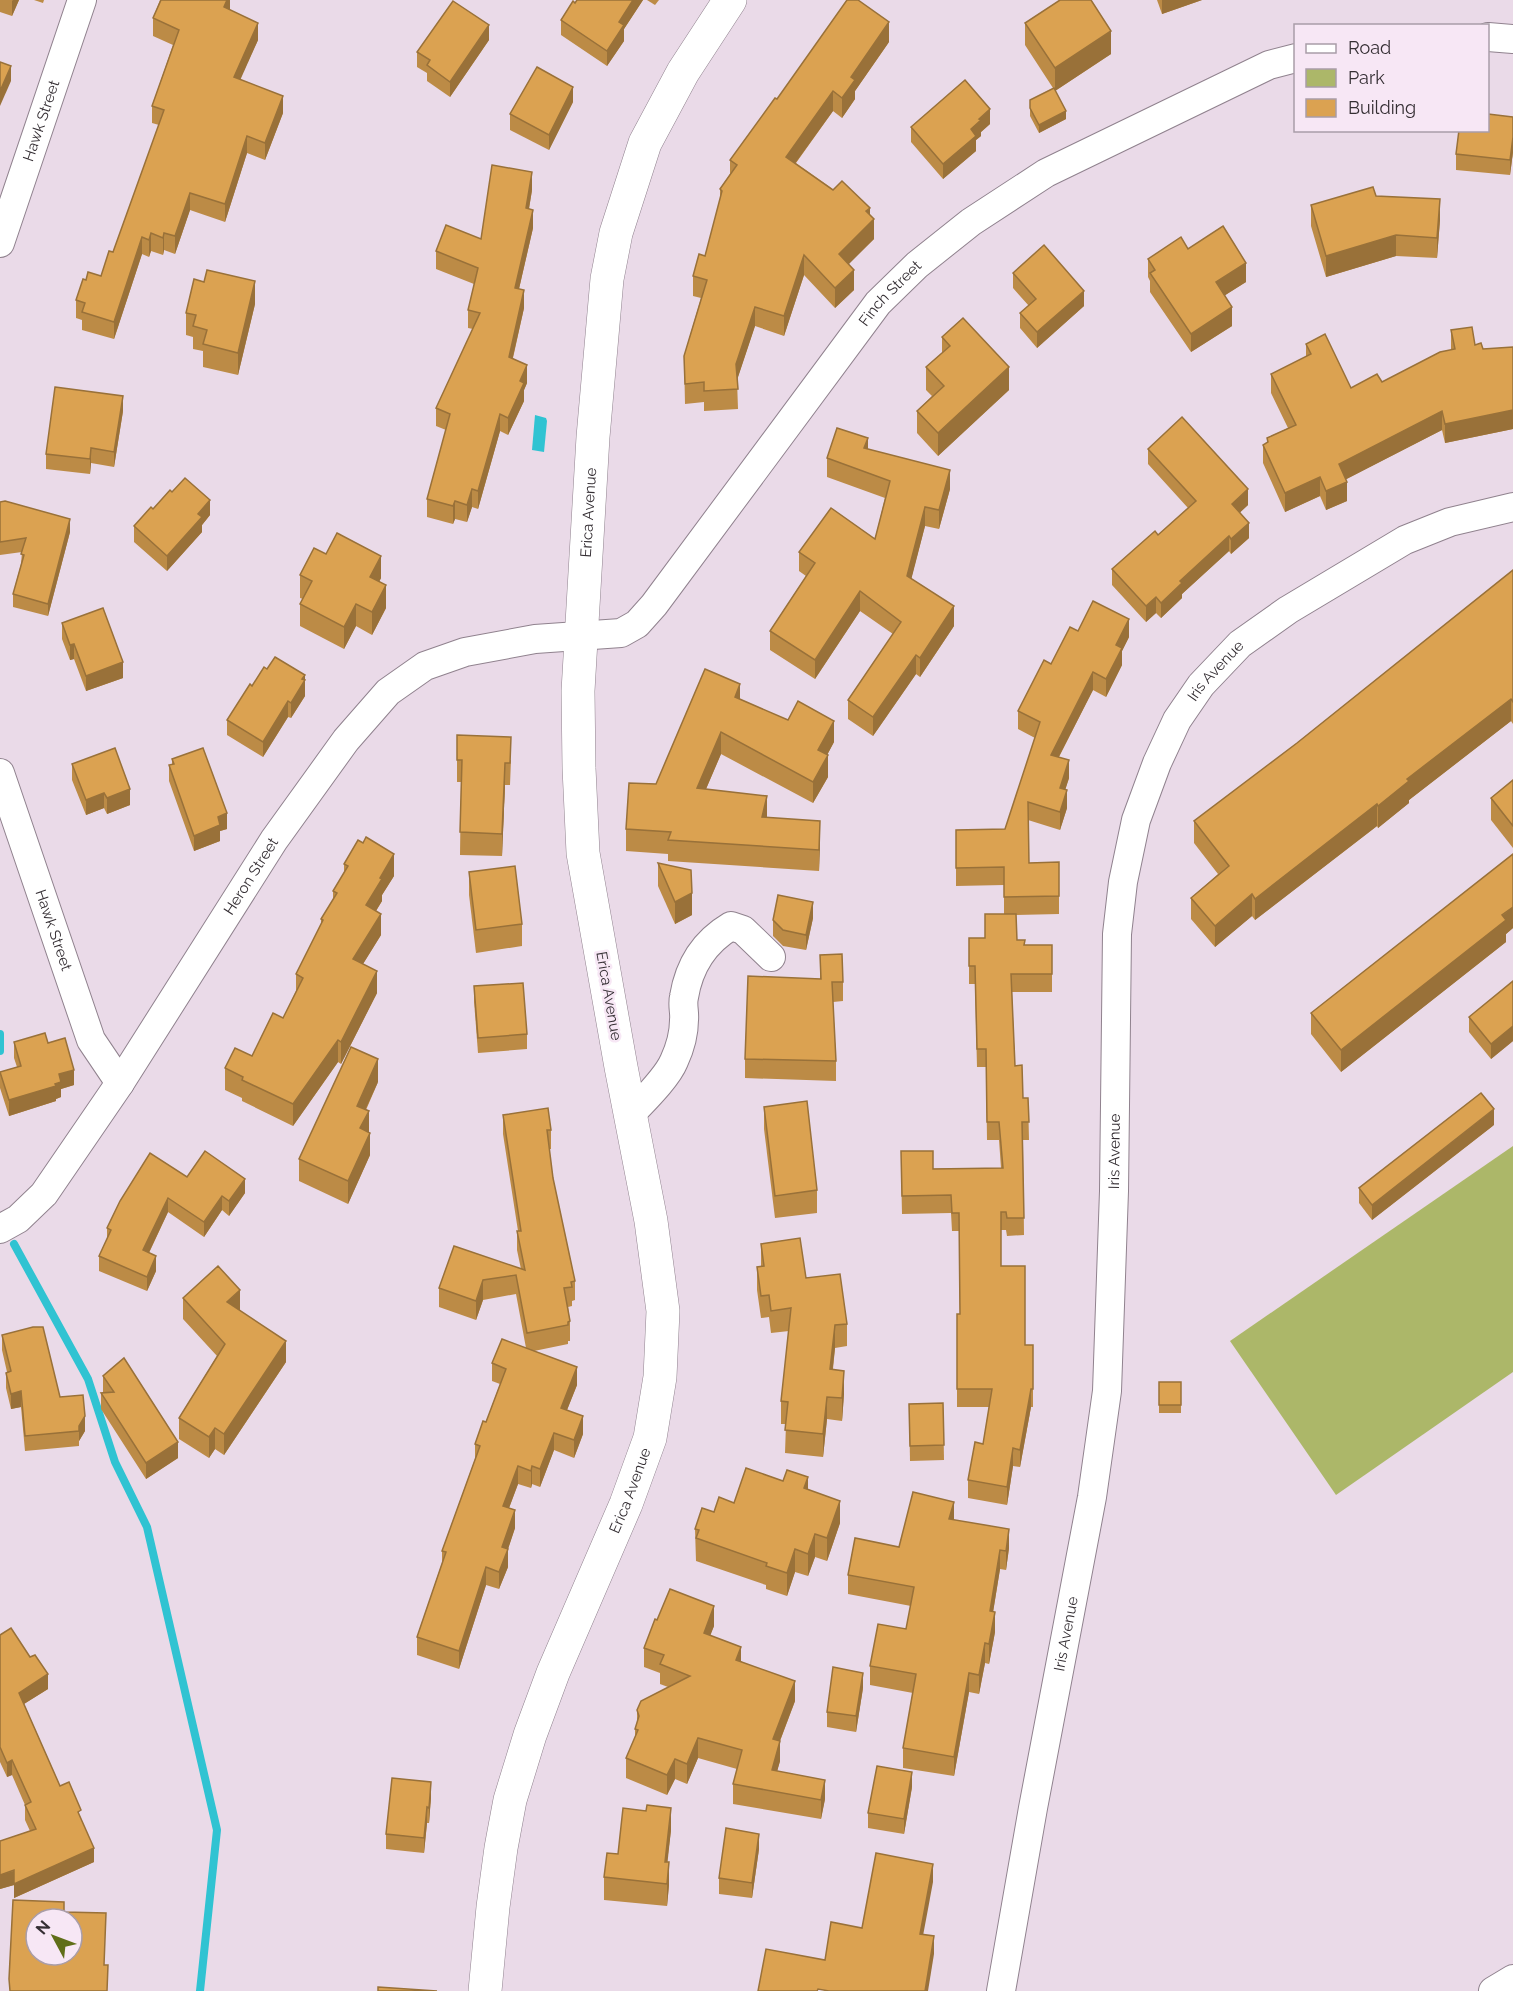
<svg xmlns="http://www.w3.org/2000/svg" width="1513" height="1991" font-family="Raleway,sans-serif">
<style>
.green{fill:#acb769}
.water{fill:#30c3d2}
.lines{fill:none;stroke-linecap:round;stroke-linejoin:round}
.stream{stroke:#30c3d2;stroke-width:8}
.minor-casing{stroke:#90828e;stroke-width:30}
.tertiary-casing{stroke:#90828e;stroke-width:34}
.minor{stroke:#fff;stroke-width:28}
.tertiary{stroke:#fff;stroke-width:33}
.wall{fill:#bc8b46}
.shaded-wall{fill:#997139}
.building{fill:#dba251;stroke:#997139;stroke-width:1.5;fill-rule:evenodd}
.labels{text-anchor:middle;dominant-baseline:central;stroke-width:5;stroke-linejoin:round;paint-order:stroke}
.street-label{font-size:15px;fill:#352f34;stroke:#f7e7f5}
</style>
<rect width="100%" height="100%" fill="#eadae8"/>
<polygon class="green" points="1513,1146 1513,1372 1336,1495 1230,1341"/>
<polygon class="water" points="535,415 546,418 547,421 544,452 532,450"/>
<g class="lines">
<g class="stream">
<polyline points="0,1034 0,1051"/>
<polyline points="14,1244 88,1379 115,1462 147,1527 217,1830 200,1991"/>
</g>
<defs>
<g id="minor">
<polyline points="1488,37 1513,39"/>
<path id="s1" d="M0 243 82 0"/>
<path id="s2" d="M0 773 91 1040 120 1083"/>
<path d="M630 1115C643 1101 667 1078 674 1061 680 1048 684 1034 684 1020 685 1013 682 1005 684 997 689 966 704 942 731 926L743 930 771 957"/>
<path id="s3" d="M0 1229 18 1219 44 1194 120 1083 274 840 346 740 388 692 425 666 465 652 535 639 621 633 637 624 654 605 878 303 917 265 971 222 1046 173 1269 65 1296 58"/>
<path id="s4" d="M1001 1991 1033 1808 1092 1497 1107 1391 1114 1191 1117 934 1123 882 1136 820 1157 763 1177 720 1201 685 1240 644 1288 610 1405 540 1450 522 1513 507"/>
<polyline points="1493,1991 1513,1979"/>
</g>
<g id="tertiary">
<path id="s5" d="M485 1991 493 1907 501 1848 510 1800 530 1735 553 1673 626 1504 650 1438 660 1377 663 1311 651 1221 621 1067 583 853 579 768 578 691 593 437 607 279 616 233 645 143 683 72 730 0"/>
</g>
</defs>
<use href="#minor" class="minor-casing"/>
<use href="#tertiary" class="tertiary-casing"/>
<use href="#minor" class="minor"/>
<use href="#tertiary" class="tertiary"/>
</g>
<g class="wall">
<polygon points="0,0 19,0 12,16 0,12"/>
<polygon points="34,0 44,0 43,3"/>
<polygon points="160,0 230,0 230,10 258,40 240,79 283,113 265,160 247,153 225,222 190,210 175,254 164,250 163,255 151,251 149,257 142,254 114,339 82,330 82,320 76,318 76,300 86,280 101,276 113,252 159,125 152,123 152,106 173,45 153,36 153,18"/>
<polygon points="577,0 643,0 624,29 624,41 607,66 561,35 561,20"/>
<polygon points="647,0 659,0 655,5"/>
<polygon points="1157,0 1202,0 1162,14"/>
<polygon points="1025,23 1111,54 1055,91 1066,119 1039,133 1030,116 1030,100 1053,88 1025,45"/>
<polygon points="489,40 450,97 427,81 427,73 417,67 417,52"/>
<polygon points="889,42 855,91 855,99 842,118 833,111 796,163 870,215 874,239 848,264 854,290 835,308 804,275 784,336 755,326 737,380 738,409 704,411 704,402 685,404 684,356 701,298 693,296 693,276 705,256 720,201 720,189 730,174 730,160 777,99"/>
<polygon points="573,102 549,150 510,130 510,114"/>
<polygon points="1513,117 1513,152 1510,175 1456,170 1456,154"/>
<polygon points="990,124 981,132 981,136 976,140 976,151 943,179 911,142 911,127"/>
<polygon points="532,190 529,209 533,228 519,289 524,308 513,358 527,383 524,390 524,401 508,435 500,431 478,509 472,507 467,522 455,519 453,524 427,517 427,499 446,430 436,426 436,408 473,329 468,328 468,310 474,284 436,269 436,251 481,239"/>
<polygon points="1376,196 1440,220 1437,258 1396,256 1326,277 1311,226 1311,205"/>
<polygon points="1148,259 1246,282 1225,295 1232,326 1191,352 1150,292 1150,281 1148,277"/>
<polygon points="1013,273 1084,306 1037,348 1020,328 1020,313 1029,306 1013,288"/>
<polygon points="255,304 238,375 203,367 203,351 193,349 193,337 186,335 186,313"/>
<polygon points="1451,330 1483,349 1513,347 1513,429 1445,443 1442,430 1346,479 1347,501 1326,510 1320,496 1285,512 1263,463 1263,445 1267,443 1267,438 1288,428 1271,393 1271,374 1306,357 1306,344 1351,388 1382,382 1451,350"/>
<polygon points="942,337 1009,390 938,456 917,433 917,411 932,396 926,390 926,367 942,353"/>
<polygon points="123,411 114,467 91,463 90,474 46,469 46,454"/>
<polygon points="868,449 950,489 939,529 925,526 911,579 954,626 920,677 916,674 873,736 848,719 848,700 893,634 860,611 815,679 770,650 770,631 806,576 799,571 799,552 875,539 885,498 827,477 827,458"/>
<polygon points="1148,449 1248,505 1240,512 1249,538 1231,554 1229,551 1182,594 1182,598 1161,618 1156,613 1146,622 1112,585 1112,569 1158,535 1188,508 1148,464"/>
<polygon points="0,502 70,532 48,616 13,607 13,594 21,564 22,552 0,555"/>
<polygon points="153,509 210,515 202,525 202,532 167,571 134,542 134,526"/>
<polygon points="326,554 381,578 379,582 386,608 372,635 356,626 344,649 300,626 300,604 303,599 300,598 300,575"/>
<polygon points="1513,570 1513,724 1511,721 1409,800 1409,803 1378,828 1377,826 1255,920 1252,916 1215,947 1191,919 1191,898 1218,874 1194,843 1194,821 1297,743"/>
<polygon points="62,623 123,678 86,691 74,659 70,660 62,639"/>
<polygon points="1078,631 1129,637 1122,651 1122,665 1106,697 1093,690 1059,757 1069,778 1065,790 1067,808 1060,830 1028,820 1029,863 1059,862 1059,914 1016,915 1017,940 1024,945 1052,945 1052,992 1012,992 1015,1066 1023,1098 1028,1098 1029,1140 1023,1140 1024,1235 1007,1236 1006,1230 1001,1230 1001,1266 1025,1345 1033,1345 1033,1407 1031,1407 1020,1467 1013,1466 1007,1505 968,1498 968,1480 983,1444 989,1407 957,1407 957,1314 960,1314 959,1231 952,1231 951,1213 902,1214 901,1169 1001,1168 999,1140 987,1140 986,1067 977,1067 975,984 969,984 969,938 985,938 1004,914 1004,885 956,886 956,830 1005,829 1035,738 1018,729 1018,711 1051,664"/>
<polygon points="267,669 305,675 305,696 291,718 288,717 263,757 227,735 227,720 252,686"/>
<polygon points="740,699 834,742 827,755 828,777 813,803 721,754 706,789 820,843 819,871 668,861 668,854 626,851 626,829 656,784"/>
<polygon points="172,759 227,829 220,831 220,841 194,851 169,781 169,765 172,764"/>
<polygon points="457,760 511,760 510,785 505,785 502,856 460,855 461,782 457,782"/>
<polygon points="72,764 130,805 107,814 104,808 86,815 72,780"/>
<polygon points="1513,780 1513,848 1491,820 1491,798"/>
<polygon points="1513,854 1513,928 1506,934 1506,942 1341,1072 1311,1034 1311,1013"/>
<polygon points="658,863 692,915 675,924 658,886"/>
<polygon points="344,864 394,876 382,895 382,901 376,911 381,935 363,964 377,993 341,1064 338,1062 293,1126 242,1101 242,1098 225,1090 225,1068 252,1056 283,1018 296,991 296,974 321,924 321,919 333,900 333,891 344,873"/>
<polygon points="469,872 522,924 522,946 476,953 469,895"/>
<polygon points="813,918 806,950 783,946 773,936 773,920"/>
<polygon points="820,955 843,982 843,1001 833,1002 836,1061 836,1081 745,1078 745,1059 820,979"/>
<polygon points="1513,981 1513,1041 1491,1059 1469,1032 1469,1017"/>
<polygon points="474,986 527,1034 527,1049 478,1053 474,1001"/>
<polygon points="14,1042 48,1043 74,1085 61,1089 61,1097 56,1099 56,1101 9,1116 0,1088 0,1072 17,1067 14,1058"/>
<polygon points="378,1082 366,1110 370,1155 348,1204 299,1181 299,1159"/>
<polygon points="764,1107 817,1190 817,1213 775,1218 764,1129"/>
<polygon points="503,1115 551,1130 551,1149 549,1149 553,1178 575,1281 575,1300 572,1301 572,1306 568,1307 570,1321 570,1341 568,1341 568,1344 534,1351 577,1385 567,1410 583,1434 574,1458 554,1450 540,1487 532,1484 531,1488 518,1484 509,1508 515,1528 508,1549 508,1567 499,1589 486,1585 459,1669 417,1655 417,1637 442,1563 442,1551 475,1459 475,1444 486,1422 500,1384 492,1381 492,1363 526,1348 516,1294 483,1300 476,1320 439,1307 439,1288 521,1269 517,1250 517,1231 518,1231 503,1134"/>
<polygon points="1494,1125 1372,1220 1359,1203 1359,1188"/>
<polygon points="187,1177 245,1193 229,1216 222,1210 204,1237 168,1212 149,1253 156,1271 147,1291 99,1271 99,1256 107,1239 107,1228"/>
<polygon points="761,1244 806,1278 847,1324 847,1346 835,1348 833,1369 844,1394 842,1421 827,1419 823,1457 785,1453 786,1424 781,1424 781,1401 789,1331 771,1333 769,1317 761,1318 757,1290 757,1267 761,1267"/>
<polygon points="183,1298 240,1310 286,1362 224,1455 215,1449 209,1458 179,1439 179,1418 217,1356 183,1319"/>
<polygon points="2,1335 60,1397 85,1431 79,1441 79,1446 25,1451 21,1407 11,1409 6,1388 6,1373 7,1372 2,1350"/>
<polygon points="103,1376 178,1458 146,1479 101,1409 101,1393 104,1393 103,1392"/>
<rect x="1159" y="1382" width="22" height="31"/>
<polygon points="943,1403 944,1460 910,1461 909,1404"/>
<polygon points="808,1489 840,1523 827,1561 815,1557 808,1576 795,1572 787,1596 766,1589 766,1585 696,1561 695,1529 734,1503"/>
<polygon points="954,1520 1009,1548 1006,1570 1000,1569 993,1612 995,1632 989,1664 985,1663 979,1694 969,1692 954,1776 903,1768 903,1748 913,1693 870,1685 870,1666 906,1629 911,1606 848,1594 848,1575 899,1547"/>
<polygon points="657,1620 714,1626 710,1635 741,1661 795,1701 780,1741 780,1761 777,1771 825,1799 821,1819 733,1804 733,1784 737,1769 698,1758 687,1784 675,1779 667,1795 626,1778 626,1758 635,1738 635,1729 637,1723 637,1710 668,1687 660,1684 660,1673 644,1667 644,1648"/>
<polygon points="0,1635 48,1689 24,1704 60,1786 81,1819 94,1862 14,1898 14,1885 0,1889 0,1841 30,1831 25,1820 25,1805 12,1775 7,1777 0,1762"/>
<polygon points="863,1688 856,1732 827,1727 827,1712"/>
<polygon points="912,1787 904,1834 868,1828 868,1813"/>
<polygon points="431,1797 429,1823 427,1823 424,1853 386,1849 386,1834"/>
<polygon points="671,1830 667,1862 669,1885 667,1906 604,1900 604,1877 618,1854"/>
<polygon points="759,1849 752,1898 719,1894 719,1878"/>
</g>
<g class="shaded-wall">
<polygon points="13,0 19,0 12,16 12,1"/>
<polygon points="227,0 230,0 230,11 224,7"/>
<polygon points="633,0 643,0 624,29 624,41 607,66 607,51 619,22"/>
<polygon points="1162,0 1202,0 1162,14"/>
<polygon points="889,22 889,42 855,91 855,99 842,118 842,98 851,77"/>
<polygon points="258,23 258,40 234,94 234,77"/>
<polygon points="489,25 489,40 450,97 450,82"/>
<polygon points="1111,31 1111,54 1055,91 1055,68"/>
<polygon points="11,66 11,81 0,106 0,91"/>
<polygon points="573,87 573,102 549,150 549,135"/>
<polygon points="833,91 833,111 786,176 786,157"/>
<polygon points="283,96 283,113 265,160 265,143"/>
<polygon points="990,109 990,124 981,132 981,136 976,140 976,151 943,179 943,164 979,119"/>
<polygon points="1066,111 1066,119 1039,133 1039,125"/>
<polygon points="247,136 247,153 225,222 225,204"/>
<polygon points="1513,137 1513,152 1510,175 1510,160"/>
<polygon points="532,172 532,190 526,226 526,208"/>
<polygon points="190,193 190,210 175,254 175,236"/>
<polygon points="1440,199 1440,220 1437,258 1437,238"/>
<polygon points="870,208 870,223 874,219 874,239 839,274 839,254 866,211"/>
<polygon points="533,210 533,228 515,306 515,288"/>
<polygon points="151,233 151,251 149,257 149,240"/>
<polygon points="164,233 164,250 163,255 163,238"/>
<polygon points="1396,235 1396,256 1326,277 1326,256"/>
<polygon points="142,237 142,254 114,339 114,322"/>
<polygon points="804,255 804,275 784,336 784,316"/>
<polygon points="1246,263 1246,282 1216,301 1216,282"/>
<polygon points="854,270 854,290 835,308 835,288"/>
<polygon points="255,281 255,304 238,375 238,353"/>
<polygon points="524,290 524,308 509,374 509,357"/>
<polygon points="1084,291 1084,306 1037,348 1037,332"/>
<polygon points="755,307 755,326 736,383 736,364"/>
<polygon points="1232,307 1232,326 1191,352 1191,334"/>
<polygon points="527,365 527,383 524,390 524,401 508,435 508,418 520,381"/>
<polygon points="1009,367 1009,390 938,456 938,433"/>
<polygon points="123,396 123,411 114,467 114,452"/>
<polygon points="1513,410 1513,429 1445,443 1445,424"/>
<polygon points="1442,411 1442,430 1339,483 1339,464"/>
<polygon points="500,414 500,431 478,509 478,491"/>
<polygon points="868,438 868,457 864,448"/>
<polygon points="91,448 91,463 90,474 90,459"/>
<polygon points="950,470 950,489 939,529 939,510"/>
<polygon points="1320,477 1320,496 1285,512 1285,493"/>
<polygon points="1347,482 1347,501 1326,510 1326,491"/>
<polygon points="472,489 472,507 467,522 467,505"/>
<polygon points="1248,489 1248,505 1232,520 1232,504"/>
<polygon points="210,500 210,515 202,525 202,532 167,571 167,556 198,514"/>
<polygon points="455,501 455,519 453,524 453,506"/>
<polygon points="925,507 925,526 907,596 907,576"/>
<polygon points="70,519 70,532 48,616 48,604"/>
<polygon points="1249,523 1249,538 1231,554 1231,539"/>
<polygon points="1229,536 1229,551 1182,594 1182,598 1161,618 1161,603 1180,581"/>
<polygon points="381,556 381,578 370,599 370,577"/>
<polygon points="386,585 386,608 372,635 372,612"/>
<polygon points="860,591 860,611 815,679 815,660"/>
<polygon points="1156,597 1156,613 1146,622 1146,606"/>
<polygon points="356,604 356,626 344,649 344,627"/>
<polygon points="954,606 954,626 920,677 920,658"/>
<polygon points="1129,619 1129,637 1122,651 1122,665 1106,697 1106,679 1116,645"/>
<polygon points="74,644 74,659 70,660 70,645"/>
<polygon points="916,655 916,674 873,736 873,717"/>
<polygon points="123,662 123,678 86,691 86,676"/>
<polygon points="1093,672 1093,690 1051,772 1051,755"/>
<polygon points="305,675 305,696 291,718 291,703"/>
<polygon points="740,684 740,705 735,697"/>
<polygon points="1511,699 1511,721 1409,800 1409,803 1378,828 1378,806 1407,779"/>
<polygon points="288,701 288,717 263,757 263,742"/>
<polygon points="834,721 834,742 818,772 818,750"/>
<polygon points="721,732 721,754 697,810 697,788"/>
<polygon points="828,755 828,777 813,803 813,782"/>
<polygon points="1069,760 1069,778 1060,806 1060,788"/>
<polygon points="505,763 505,785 502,856 502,834"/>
<polygon points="130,789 130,805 107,814 107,798"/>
<polygon points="1067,790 1067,808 1060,830 1060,812"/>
<polygon points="104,793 104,808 86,815 86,800"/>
<polygon points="767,796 767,818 762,817"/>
<polygon points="1377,804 1377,826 1255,920 1255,899"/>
<polygon points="227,813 227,829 220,831 220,841 194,851 194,836 218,817"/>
<polygon points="820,821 820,843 819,871 819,850"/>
<polygon points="394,854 394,876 382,895 382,901 366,927 366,905 380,878"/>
<polygon points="692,893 692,915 675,924 675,902"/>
<polygon points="1252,894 1252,916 1215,947 1215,926"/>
<polygon points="813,902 813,918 806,950 806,935"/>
<polygon points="1513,907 1513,928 1506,934 1506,942 1341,1072 1341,1050"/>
<polygon points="381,914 381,935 353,980 353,959"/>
<polygon points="377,971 377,993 341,1064 341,1042"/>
<polygon points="1513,1026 1513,1041 1491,1059 1491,1044"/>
<polygon points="338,1040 338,1062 293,1126 293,1104"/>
<polygon points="378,1059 378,1082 357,1128 357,1106"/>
<polygon points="74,1070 74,1085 61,1089 61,1097 56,1099 56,1101 9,1116 9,1100 55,1084 59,1074"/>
<polygon points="1494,1109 1494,1125 1372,1220 1372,1205"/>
<polygon points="369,1111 369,1134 360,1128"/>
<polygon points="370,1133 370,1155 348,1204 348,1181"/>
<polygon points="245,1179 245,1193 229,1216 229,1201"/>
<polygon points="222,1196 222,1210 204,1237 204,1222"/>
<polygon points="168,1198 168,1212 143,1265 143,1250"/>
<polygon points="156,1256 156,1271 147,1291 147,1277"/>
<polygon points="483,1280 483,1300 476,1320 476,1301"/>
<polygon points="240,1290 240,1311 227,1302"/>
<polygon points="835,1325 835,1348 830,1392 830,1369"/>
<polygon points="286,1341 286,1362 224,1455 224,1434"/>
<polygon points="577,1367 577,1385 561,1425 561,1408"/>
<polygon points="844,1371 844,1394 842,1421 842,1398"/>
<polygon points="1031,1389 1031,1407 1020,1467 1020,1450"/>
<polygon points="21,1391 21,1407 11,1409 11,1394"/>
<polygon points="827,1397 827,1419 823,1457 823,1434"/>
<polygon points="85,1416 85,1431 79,1441 79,1426"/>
<polygon points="583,1416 583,1434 574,1458 574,1440"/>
<polygon points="215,1428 215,1449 209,1458 209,1437"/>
<polygon points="554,1433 554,1450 540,1487 540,1469"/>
<polygon points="178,1442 178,1458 146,1479 146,1463"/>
<polygon points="1013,1448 1013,1466 1007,1505 1007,1487"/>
<polygon points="518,1466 518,1484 503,1524 503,1506"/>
<polygon points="532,1466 532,1484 531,1488 531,1471"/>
<polygon points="808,1477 808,1500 804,1488"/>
<polygon points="840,1501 840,1523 827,1561 827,1538"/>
<polygon points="954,1502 954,1521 949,1519"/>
<polygon points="515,1510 515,1528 508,1549 508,1567 499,1589 499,1572 502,1547"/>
<polygon points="1009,1529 1009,1548 1006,1570 1006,1551"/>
<polygon points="815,1534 815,1557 808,1576 808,1554"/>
<polygon points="795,1549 795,1572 787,1596 787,1573"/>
<polygon points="1000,1550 1000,1569 990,1631 990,1611"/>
<polygon points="486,1567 486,1585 459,1669 459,1651"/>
<polygon points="714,1606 714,1626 704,1652 704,1633"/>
<polygon points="995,1612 995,1632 989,1664 989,1644"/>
<polygon points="985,1643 985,1663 979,1694 979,1675"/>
<polygon points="741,1647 741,1667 736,1660"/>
<polygon points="863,1673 863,1688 856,1732 856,1716"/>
<polygon points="969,1673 969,1692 954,1776 954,1757"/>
<polygon points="48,1674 48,1689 19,1707 19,1693"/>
<polygon points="795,1681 795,1701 773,1759 773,1739"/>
<polygon points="698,1738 698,1758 687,1784 687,1764"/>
<polygon points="780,1741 780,1761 772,1790 772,1770"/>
<polygon points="675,1759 675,1779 667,1795 667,1775"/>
<polygon points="12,1760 12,1775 7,1777 7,1763"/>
<polygon points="912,1772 912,1787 904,1834 904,1819"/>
<polygon points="825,1780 825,1799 821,1819 821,1800"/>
<polygon points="431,1782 431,1797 429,1823 429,1808"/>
<polygon points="427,1807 427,1823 424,1853 424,1838"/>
<polygon points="671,1808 671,1830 665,1885 665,1862"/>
<polygon points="759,1834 759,1849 752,1898 752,1883"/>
<polygon points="94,1848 94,1862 14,1898 14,1885 0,1889 0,1875"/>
<polygon points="669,1862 669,1885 667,1906 667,1884"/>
<polygon points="933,1864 933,1882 920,1952 920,1934"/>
<polygon points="934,1936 934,1954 928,1991 925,1991"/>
</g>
<g class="building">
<polygon points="161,0 227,0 224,7 258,23 234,77 283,96 265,143 247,136 225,204 190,193 175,236 164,233 163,238 151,233 149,240 142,237 114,322 82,312 85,303 76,300 83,279 86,280 88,272 101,276 109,251 113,252 164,110 152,106 179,30 153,18"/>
<polygon points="577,0 633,0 619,22 624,25 607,51 561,20 573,1 575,3"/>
<polygon points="847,0 858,0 889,22 851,77 855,80 842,98 833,91 786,157 833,190 842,181 870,208 866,211 874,219 839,254 854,270 835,288 804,255 784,316 755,307 736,364 738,389 704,391 704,382 685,384 684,356 707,280 693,276 699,254 705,256 722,191 720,189 737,165 730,160 775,98 777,99"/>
<polygon points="1060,0 1091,0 1111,31 1055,68 1025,23"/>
<polygon points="453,1 489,25 450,82 427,65 430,60 417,52"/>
<polygon points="0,62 11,66 0,91"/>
<polygon points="537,67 573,87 549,135 510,114"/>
<polygon points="965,80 990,109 979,119 981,120 971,129 976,136 943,164 911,127"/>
<polygon points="1054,88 1066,111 1039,125 1030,108 1030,100"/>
<polygon points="1488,114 1513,117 1513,137 1510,160 1456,154 1459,130 1488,130"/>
<polygon points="492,165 532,172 526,208 533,210 515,288 524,290 509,357 527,365 520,381 524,383 508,418 500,414 478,491 472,489 467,505 455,501 453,506 427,499 450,414 436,408 480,313 468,310 478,268 436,251 446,225 481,239"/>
<polygon points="1373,187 1376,196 1440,199 1437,238 1396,235 1326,256 1311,205"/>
<polygon points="1223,226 1246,263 1216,282 1232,307 1191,334 1150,273 1155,270 1148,259 1181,237 1188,249"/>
<polygon points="1044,245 1084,291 1037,332 1020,313 1036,299 1013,273"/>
<polygon points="207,270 255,281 238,353 203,344 207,330 193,326 196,315 186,313 194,279 204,282"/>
<polygon points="963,318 1009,367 938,433 917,411 944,386 926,367 950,346 942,337"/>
<polygon points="1472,327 1475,345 1481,343 1483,349 1513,347 1513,410 1445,424 1442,411 1339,464 1347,482 1326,491 1320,477 1285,493 1263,445 1268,442 1267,438 1296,425 1271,374 1311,354 1306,344 1325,334 1351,388 1377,374 1382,382 1440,352 1455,349 1451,330"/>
<polygon points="55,387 123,396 114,452 91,448 90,459 46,454"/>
<polygon points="1182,417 1248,489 1232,504 1249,523 1231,539 1229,536 1180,581 1182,583 1161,603 1156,597 1146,606 1112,569 1155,531 1158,535 1196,501 1148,449"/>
<polygon points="837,428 868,438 864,448 950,470 939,510 925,507 907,576 954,606 920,658 916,655 873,717 848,700 901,622 860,591 815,660 770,631 815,563 799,552 831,508 875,539 890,481 827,458"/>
<polygon points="185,478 210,500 198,514 202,517 167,556 134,526 151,507 153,509 170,490 172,492"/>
<polygon points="5,501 70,519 48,604 13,594 24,555 21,554 26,538 0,542 0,502"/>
<polygon points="337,533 381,556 370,577 386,585 372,612 356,604 344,627 300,604 312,581 300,575 314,548 326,554"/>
<polygon points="1513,570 1513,702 1511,699 1407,779 1409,781 1378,806 1377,804 1255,899 1252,894 1215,926 1191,898 1229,866 1194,821 1297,743"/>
<polygon points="1093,601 1129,619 1116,645 1122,648 1106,679 1093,672 1051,755 1069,760 1060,788 1067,790 1060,812 1028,802 1029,863 1059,862 1059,896 1004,897 1004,867 956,868 956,830 1005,829 1040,722 1018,711 1044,660 1051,664 1070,627 1078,631"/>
<polygon points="103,608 123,662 86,676 74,644 70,645 62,623"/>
<polygon points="275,657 305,675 302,679 305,680 291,703 288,701 263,742 227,720 250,684 252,686 264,667 267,669"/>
<polygon points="705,669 740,684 735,697 788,720 798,701 834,721 818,750 828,755 813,782 721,732 697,788 767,796 762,817 820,821 819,850 668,840 671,832 626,829 629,783 656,784"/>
<polygon points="457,735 511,737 510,763 505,763 502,834 460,832 462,760 457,760"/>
<polygon points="115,748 130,789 107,798 104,793 86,800 72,764"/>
<polygon points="203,748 227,813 218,817 220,825 194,836 169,765 174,764 172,759"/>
<polygon points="1513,780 1513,826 1491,798"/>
<polygon points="366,837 394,854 380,878 382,879 366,905 381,914 353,959 377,971 341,1042 338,1040 293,1104 242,1080 243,1077 225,1068 235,1048 252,1056 273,1013 283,1018 303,978 296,974 323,920 321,919 337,893 333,891 348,866 344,864 358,840 363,843"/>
<polygon points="1513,854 1513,907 1502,915 1506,920 1341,1050 1311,1013"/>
<polygon points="658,863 691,870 692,893 675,902"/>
<polygon points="515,866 522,924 476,930 469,872"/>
<polygon points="778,895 813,902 806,935 783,930 773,920"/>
<polygon points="985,914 1016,914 1017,940 1025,940 1024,945 1052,945 1052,974 1011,974 1015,1066 1022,1065 1023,1098 1028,1098 1029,1122 1022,1122 1024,1218 1007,1218 1006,1212 1001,1212 1001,1266 1025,1266 1025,1345 1033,1345 1033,1389 1031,1389 1020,1450 1013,1448 1007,1487 968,1480 975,1442 983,1444 992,1389 957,1389 957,1314 960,1314 959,1213 952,1213 951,1195 902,1196 901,1151 933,1151 933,1169 1003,1168 999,1122 987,1122 986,1049 977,1049 975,966 969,966 969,938 985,938"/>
<polygon points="842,954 843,982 832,982 836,1061 745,1059 748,976 821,979 820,955"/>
<polygon points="1513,981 1513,1026 1491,1044 1469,1017"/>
<polygon points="523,983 527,1034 478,1038 474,986"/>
<polygon points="45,1033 48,1043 65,1038 74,1070 59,1074 61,1082 55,1084 56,1086 9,1100 0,1072 21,1066 14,1042"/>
<polygon points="351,1047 378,1059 357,1106 369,1111 360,1128 370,1133 348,1181 299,1159"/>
<polygon points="1481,1093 1494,1109 1372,1205 1359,1188"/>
<polygon points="807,1101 817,1190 775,1196 764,1107"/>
<polygon points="548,1108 551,1130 547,1130 553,1178 575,1281 571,1282 572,1287 564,1288 570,1321 568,1322 568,1325 527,1333 516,1275 483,1280 476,1301 439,1288 454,1246 525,1270 517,1231 521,1231 503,1115"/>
<polygon points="205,1151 245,1179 229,1201 222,1196 204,1222 168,1198 143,1250 156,1256 147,1277 99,1256 111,1230 107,1228 120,1201 150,1153 187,1177"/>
<polygon points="800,1238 806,1278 840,1274 847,1324 835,1325 830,1369 844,1371 842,1398 827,1397 823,1434 785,1430 788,1402 781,1401 791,1308 771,1311 769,1295 761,1296 757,1267 764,1266 761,1244"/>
<polygon points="218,1266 240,1290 227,1302 286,1341 224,1434 215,1428 209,1437 179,1418 225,1344 183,1298"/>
<polygon points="33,1327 43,1327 60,1397 83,1395 85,1416 79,1426 79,1431 25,1436 21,1391 11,1394 6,1373 11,1371 2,1335"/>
<polygon points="502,1339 577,1367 561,1408 583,1416 574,1440 554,1433 540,1469 532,1466 531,1471 518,1466 503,1506 515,1510 502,1547 508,1549 499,1572 486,1567 459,1651 417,1637 446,1552 442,1551 480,1446 475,1444 483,1421 486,1422 506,1369 492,1363"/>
<polygon points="124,1358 178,1442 146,1463 101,1393 114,1392 103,1376"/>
<rect x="1159" y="1382" width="22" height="23"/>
<polygon points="943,1403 944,1445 910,1446 909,1404"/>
<polygon points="746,1468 783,1481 787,1470 808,1477 804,1488 840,1501 827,1538 815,1534 808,1554 795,1549 787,1573 766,1566 767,1563 696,1538 699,1530 695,1529 702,1508 714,1512 719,1497 734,1503"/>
<polygon points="913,1492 954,1502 949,1519 1009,1529 1006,1551 1000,1550 990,1611 995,1612 989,1644 985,1643 979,1675 969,1673 954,1757 903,1748 916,1674 870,1666 878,1624 906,1629 914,1587 848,1575 855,1538 899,1547"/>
<polygon points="670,1589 714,1606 704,1633 741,1647 736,1660 795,1681 773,1739 780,1741 772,1770 825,1780 821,1800 733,1784 742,1750 698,1738 687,1764 675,1759 667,1775 626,1758 638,1730 635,1729 639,1716 637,1710 641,1701 690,1676 660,1664 664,1655 644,1648 655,1619 657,1620"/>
<polygon points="11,1628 30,1657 35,1655 48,1674 19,1693 60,1786 69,1782 81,1810 78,1812 94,1848 14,1884 14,1870 0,1875 0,1841 36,1829 25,1805 31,1802 12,1760 7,1763 0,1747 0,1635"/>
<polygon points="833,1667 863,1673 856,1716 827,1712"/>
<polygon points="877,1766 912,1772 904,1819 868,1813"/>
<polygon points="392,1778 431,1782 429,1808 427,1807 424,1838 386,1834"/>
<polygon points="647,1805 671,1808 665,1862 669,1862 667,1884 604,1877 607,1853 618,1854 623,1808 646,1811"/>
<polygon points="726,1828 759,1834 752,1883 719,1878"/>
<polygon points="876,1853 933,1864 920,1934 934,1936 925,1991 829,1991 818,1989 817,1991 758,1991 766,1949 825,1960 831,1922 862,1928"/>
<path d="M13 1900 64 1902V1912L106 1913 104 1965H108L107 1991H10L9 1979ZM36 1919H72V1955H36Z"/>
<polygon points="378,1987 437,1991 378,1991"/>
</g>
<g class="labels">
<g class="street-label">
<text stroke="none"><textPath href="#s1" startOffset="129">Hawk Street</textPath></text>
<text stroke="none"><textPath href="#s3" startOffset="1346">Finch Street</textPath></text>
<text stroke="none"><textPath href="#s5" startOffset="1515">Erica Avenue</textPath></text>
<text stroke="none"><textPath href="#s4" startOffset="1353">Iris Avenue</textPath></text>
<text stroke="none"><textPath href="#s3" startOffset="436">Heron Street</textPath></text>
<text stroke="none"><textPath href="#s2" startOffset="166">Hawk Street</textPath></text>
<text transform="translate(609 996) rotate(80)">Erica Avenue</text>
<text stroke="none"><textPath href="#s4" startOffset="849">Iris Avenue</textPath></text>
<text stroke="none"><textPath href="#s5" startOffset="525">Erica Avenue</textPath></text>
<text stroke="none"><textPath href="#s4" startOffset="363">Iris Avenue</textPath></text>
</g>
</g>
<rect x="1294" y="24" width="195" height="108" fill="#f7e7f5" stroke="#a99da8" stroke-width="1.5"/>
<rect x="1306" y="44" width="30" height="9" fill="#ffffff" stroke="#a99da8" stroke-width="1.5"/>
<text x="1348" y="54" font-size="18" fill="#352f34">Road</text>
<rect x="1306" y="69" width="30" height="18" fill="#acb769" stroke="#a99da8" stroke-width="1.5"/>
<text x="1348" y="84" font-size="18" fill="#352f34">Park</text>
<rect x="1306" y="99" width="30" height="18" fill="#dba251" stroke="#a99da8" stroke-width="1.5"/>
<text x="1348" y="114" font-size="18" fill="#352f34">Building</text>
<g transform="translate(54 1937) rotate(311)"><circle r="28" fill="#f7e7f5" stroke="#a99da8" stroke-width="1.5"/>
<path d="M0-4.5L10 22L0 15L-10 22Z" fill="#606e19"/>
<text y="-9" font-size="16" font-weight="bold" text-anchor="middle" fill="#352f34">N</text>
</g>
</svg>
